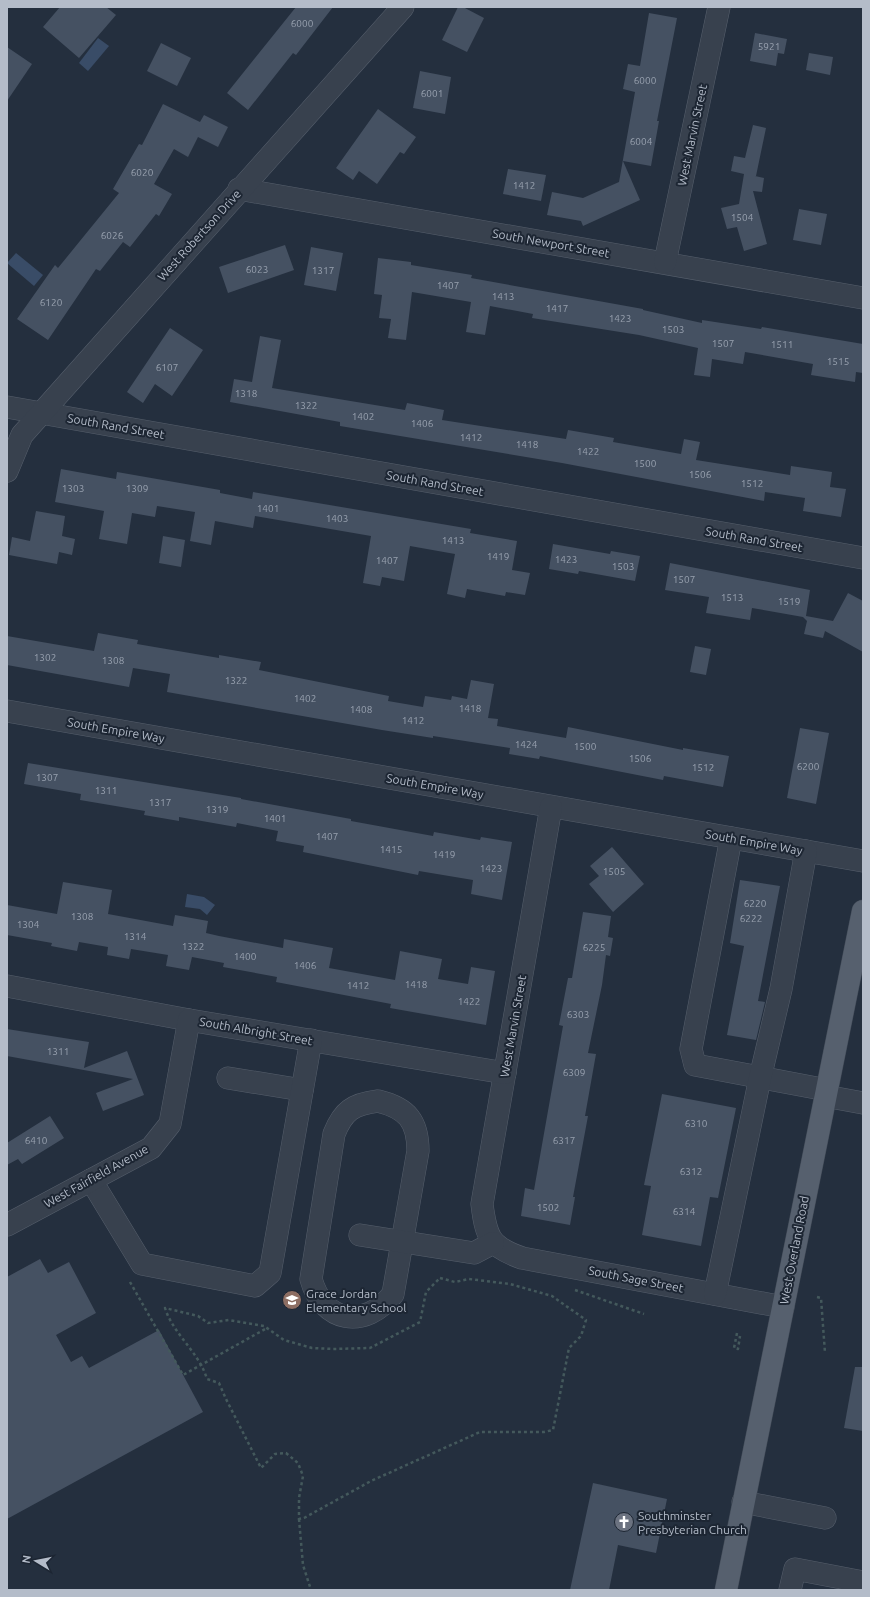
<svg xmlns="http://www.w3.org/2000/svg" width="870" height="1597" font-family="Ubuntu,sans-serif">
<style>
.water{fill:#394c67}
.building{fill:#455162}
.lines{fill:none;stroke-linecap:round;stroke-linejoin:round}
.minor-casing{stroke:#565f6c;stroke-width:23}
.major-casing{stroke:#414a57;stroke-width:23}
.path{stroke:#44595c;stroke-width:2.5;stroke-dasharray:3 3;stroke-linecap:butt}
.minor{stroke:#38414e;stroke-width:22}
.major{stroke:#56606e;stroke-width:22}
.labels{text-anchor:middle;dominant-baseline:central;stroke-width:4;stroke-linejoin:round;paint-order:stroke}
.number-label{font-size:10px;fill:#98a1af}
.street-label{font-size:12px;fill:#b4bcc9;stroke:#1d2633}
.poi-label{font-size:12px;fill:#b4bcc9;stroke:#1d2633;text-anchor:start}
</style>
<rect width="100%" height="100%" fill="#242f3e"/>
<g class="water">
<polygon points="98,38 109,46 88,71 79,63"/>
<polygon points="16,253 43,275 34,286 7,263"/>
<polygon points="187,894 204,897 215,905 207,915 200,909 185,907"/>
</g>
<g class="building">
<polygon points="60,7 106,7 116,15 79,58 43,27"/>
<polygon points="296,7 333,7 296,55 293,53 248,110 227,93"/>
<polygon points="458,7 463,7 484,18 467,52 442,40"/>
<polygon points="649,13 677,18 657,121 659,121 651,166 623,161 640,200 583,226 581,221 547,215 552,192 583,198 619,182 635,92 623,89 628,64 640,66"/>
<polygon points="755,33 787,39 784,54 778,53 776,66 750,61"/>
<polygon points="161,43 191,58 177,86 147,71"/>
<polygon points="7,47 32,64 7,101"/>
<polygon points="809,53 833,57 830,75 806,70"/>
<polygon points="420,71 451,77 445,114 413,108"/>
<polygon points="163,104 200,122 204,115 228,127 218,147 198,137 188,157 174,149 154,184 172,194 159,216 156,214 130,247 123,242 100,271 96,269 48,340 17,319 55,265 58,268 119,193 113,189 139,144 142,145"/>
<polygon points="378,109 416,137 404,154 400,152 377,184 359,171 353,180 336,168"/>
<polygon points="753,125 766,128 756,176 755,176 764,178 762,192 753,191 767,244 744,251 737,227 727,229 721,208 739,204 744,174 731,171 734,156 745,158"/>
<polygon points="508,169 546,175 541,201 503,194"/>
<polygon points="799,209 827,214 821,245 793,240"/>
<polygon points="285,245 294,270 228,293 219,267"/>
<polygon points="311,247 343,253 336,291 304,285"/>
<polygon points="378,258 411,262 411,265 472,275 471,278 643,309 643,310 702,323 702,320 761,329 762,327 863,344 863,373 856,372 855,382 811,375 813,364 745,352 743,364 712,359 710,377 694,375 698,348 639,335 532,318 533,314 490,306 485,335 466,332 471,302 412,292 406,340 388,338 391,319 379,318 382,295 374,294"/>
<polygon points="170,328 203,350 172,396 155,384 143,403 127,392"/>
<polygon points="260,336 281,340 272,388 405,410 407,403 444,410 442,420 566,439 568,430 614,438 613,442 681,454 684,439 700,442 696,460 790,475 791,466 832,472 830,487 846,489 841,517 803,511 805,498 765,492 764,501 562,463 340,426 340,422 230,402 234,379 252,382"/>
<polygon points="61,469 116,479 117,472 220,490 220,493 252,499 253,492 471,529 470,533 517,541 512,570 530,573 525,595 506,592 505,596 467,589 465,598 447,594 455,554 410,546 404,581 382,577 380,586 363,583 371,536 255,516 253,528 215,521 211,545 190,541 195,512 157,506 155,517 132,513 127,544 99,539 104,511 55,502"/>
<polygon points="36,511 65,516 62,536 75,539 72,555 59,552 57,564 9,555 12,537 30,541"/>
<polygon points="163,536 185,540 181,567 159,563"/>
<polygon points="553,544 610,554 611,551 640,556 635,581 579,571 578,574 549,569"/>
<polygon points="670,563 810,590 806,616 833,621 848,593 863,601 863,652 825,631 823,638 804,634 807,621 803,617 752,608 750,620 706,613 709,597 665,590"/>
<polygon points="98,633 138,640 137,644 219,658 219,655 261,662 259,670 389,696 388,701 423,707 425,696 451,700 452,696 467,699 471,680 494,684 488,718 498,719 497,726 566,738 568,727 683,750 683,748 729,756 723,787 664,776 663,780 540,756 539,759 509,754 510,748 433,736 433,738 382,730 167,692 170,674 133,668 129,687 7,665 7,636 94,651"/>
<polygon points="695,646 711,649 706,675 690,672"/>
<polygon points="800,728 829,733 816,804 787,798"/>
<polygon points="28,763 241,798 241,799 351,819 351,821 433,836 434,832 480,840 481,837 512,842 502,900 471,894 473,880 419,871 418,875 303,852 304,846 276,841 278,831 237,823 236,827 179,817 179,821 144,815 145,811 80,800 81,794 24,784"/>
<polygon points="612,847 644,884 613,912 589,884 599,876 590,866"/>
<polygon points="740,880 780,886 758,1001 765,1002 756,1040 727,1035 744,946 730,943"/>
<polygon points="63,882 112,890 108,914 173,926 175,915 208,921 206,933 219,936 283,948 284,939 333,948 329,968 395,980 400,951 442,959 438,979 468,984 471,967 495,971 486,1025 390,1008 391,1004 276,982 277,977 223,967 224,963 192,957 189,970 166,966 168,955 131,949 129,959 107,955 108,947 79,942 77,951 51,946 52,943 7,935 7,905 57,914"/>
<polygon points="583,912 611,916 608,937 613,938 610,956 606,955 602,985 588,1053 596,1054 585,1116 588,1116 573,1197 575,1197 570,1225 521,1216 525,1188 534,1190 563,1026 559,1025 568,978 572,978"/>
<polygon points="7,1029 89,1042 84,1068 127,1051 144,1095 103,1111 96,1093 133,1079 7,1056"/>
<polygon points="662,1094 736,1108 718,1198 710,1197 701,1246 642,1235 651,1186 644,1185"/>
<polygon points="50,1116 64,1138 22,1164 18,1159 7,1165 7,1143"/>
<polygon points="40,1259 48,1273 69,1262 96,1313 56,1335 71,1362 82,1356 89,1368 159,1330 203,1412 7,1519 7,1277"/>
<polygon points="855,1367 863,1367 863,1431 844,1428"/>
<polygon points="593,1483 667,1499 656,1553 618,1545 609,1590 570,1590"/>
</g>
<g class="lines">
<defs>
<g id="minor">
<polyline points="239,189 863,298"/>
<polyline points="665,262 719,7"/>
<polyline points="7,407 863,558"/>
<polyline points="7,471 22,435 403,7"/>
<polyline points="7,711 863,861"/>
<path d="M551 807 482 1204C486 1237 490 1247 522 1258L783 1307"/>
<polyline points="731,838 691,1049 695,1065 827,1090"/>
<polyline points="7,986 189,1020 505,1073"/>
<polyline points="228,1078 302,1090"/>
<polyline points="825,1096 863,1103"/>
<path d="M378 1101C407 1108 418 1121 418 1151L393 1294C365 1330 323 1323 311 1279L334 1134C343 1111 353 1104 378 1101Z"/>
<polyline points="91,1180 142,1264 255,1286 270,1273 311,1040"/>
<polyline points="7,1225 151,1148 170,1124 189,1020"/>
<polyline points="360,1235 474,1253 493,1243"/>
<polyline points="715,1294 760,1078 781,989 806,851"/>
<polyline points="743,1502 825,1518"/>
<polyline points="790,1590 795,1569 863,1582"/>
</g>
<polyline id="major" points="726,1590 863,911"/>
</defs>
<use href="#minor" class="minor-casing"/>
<use href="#major" class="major-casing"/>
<g class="path">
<path d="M440 1278 455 1282 469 1279 510 1284 552 1296 586 1320 581 1336 569 1348 553 1430 544 1432H480L371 1481 304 1518 299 1519V1498L303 1476 298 1463 286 1453 275 1454 261 1468 226 1399 219 1383 207 1379C199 1352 173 1334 165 1308L198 1316 208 1323 229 1320 264 1326 284 1340 312 1348 333 1349 370 1348 420 1322 426 1292Z"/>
<polyline points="130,1282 183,1375 267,1328"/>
<polyline points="575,1290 644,1314"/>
<polyline points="817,1297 821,1298 825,1353"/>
<polyline points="737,1333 734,1348 738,1349 740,1336"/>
<polyline points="299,1519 303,1565 311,1590"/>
</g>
<use href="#minor" class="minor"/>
<use href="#major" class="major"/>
</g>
<defs>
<symbol id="school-disc" viewBox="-11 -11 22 22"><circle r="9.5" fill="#8d6e63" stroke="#1d2633"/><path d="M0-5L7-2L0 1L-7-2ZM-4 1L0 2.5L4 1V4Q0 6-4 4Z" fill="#fff"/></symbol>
<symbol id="church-disc" viewBox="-11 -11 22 22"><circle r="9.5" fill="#6b7280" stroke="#1d2633"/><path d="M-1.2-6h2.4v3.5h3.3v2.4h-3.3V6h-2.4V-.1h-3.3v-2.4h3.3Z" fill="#fff"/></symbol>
</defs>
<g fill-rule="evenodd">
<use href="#school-disc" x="281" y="1289" width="22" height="22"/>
<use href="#church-disc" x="613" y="1511" width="22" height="22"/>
</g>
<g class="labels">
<g class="number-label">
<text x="302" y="23">6000</text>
<text x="769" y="46">5921</text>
<text x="645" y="80">6000</text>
<text x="432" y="93">6001</text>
<text x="641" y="141">6004</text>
<text x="142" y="172">6020</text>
<text x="524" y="185">1412</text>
<text x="742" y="217">1504</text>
<text x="112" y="235">6026</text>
<text x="257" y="269">6023</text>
<text x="323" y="270">1317</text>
<text x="448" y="285">1407</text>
<text x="503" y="296">1413</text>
<text x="51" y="302">6120</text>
<text x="557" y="308">1417</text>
<text x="620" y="318">1423</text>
<text x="673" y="329">1503</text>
<text x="723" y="343">1507</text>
<text x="782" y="344">1511</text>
<text x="838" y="361">1515</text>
<text x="167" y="367">6107</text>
<text x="246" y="393">1318</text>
<text x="306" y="405">1322</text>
<text x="363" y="416">1402</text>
<text x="422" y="423">1406</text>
<text x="471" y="437">1412</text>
<text x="527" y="444">1418</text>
<text x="588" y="451">1422</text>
<text x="645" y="463">1500</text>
<text x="700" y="474">1506</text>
<text x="752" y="483">1512</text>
<text x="73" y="488">1303</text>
<text x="137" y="488">1309</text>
<text x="268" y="508">1401</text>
<text x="337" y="518">1403</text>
<text x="453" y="540">1413</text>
<text x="498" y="556">1419</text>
<text x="566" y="559">1423</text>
<text x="387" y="560">1407</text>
<text x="623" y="566">1503</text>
<text x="684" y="579">1507</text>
<text x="732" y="597">1513</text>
<text x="789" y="601">1519</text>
<text x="45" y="657">1302</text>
<text x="113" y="660">1308</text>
<text x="236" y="680">1322</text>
<text x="305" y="698">1402</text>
<text x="470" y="708">1418</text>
<text x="361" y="709">1408</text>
<text x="413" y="720">1412</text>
<text x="526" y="744">1424</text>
<text x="585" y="746">1500</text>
<text x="640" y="758">1506</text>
<text x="808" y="766">6200</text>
<text x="703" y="767">1512</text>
<text x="47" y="777">1307</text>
<text x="106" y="790">1311</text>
<text x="160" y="802">1317</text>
<text x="217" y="809">1319</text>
<text x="275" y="818">1401</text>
<text x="327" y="836">1407</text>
<text x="391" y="849">1415</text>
<text x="444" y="854">1419</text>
<text x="491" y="868">1423</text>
<text x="614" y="871">1505</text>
<text x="755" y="903">6220</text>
<text x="82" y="916">1308</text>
<text x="751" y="918">6222</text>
<text x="28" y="924">1304</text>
<text x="135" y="936">1314</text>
<text x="193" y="946">1322</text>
<text x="594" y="947">6225</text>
<text x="245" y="956">1400</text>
<text x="305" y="965">1406</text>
<text x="416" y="984">1418</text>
<text x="358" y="985">1412</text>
<text x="469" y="1001">1422</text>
<text x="578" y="1014">6303</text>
<text x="58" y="1051">1311</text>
<text x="574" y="1072">6309</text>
<text x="696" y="1123">6310</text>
<text x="36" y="1140">6410</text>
<text x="564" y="1140">6317</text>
<text x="691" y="1171">6312</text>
<text x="548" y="1207">1502</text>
<text x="684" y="1211">6314</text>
</g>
<g class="street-label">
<text transform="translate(692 135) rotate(-78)">West Marvin Street</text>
<text transform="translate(199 235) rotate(-48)">West Robertson Drive</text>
<text transform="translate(551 243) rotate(10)">South Newport Street</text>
<text transform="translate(116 426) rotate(10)">South Rand Street</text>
<text transform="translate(435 483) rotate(10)">South Rand Street</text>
<text transform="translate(754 539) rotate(10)">South Rand Street</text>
<text transform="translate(116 730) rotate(10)">South Empire Way</text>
<text transform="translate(435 786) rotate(10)">South Empire Way</text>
<text transform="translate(754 842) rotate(10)">South Empire Way</text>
<text transform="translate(513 1026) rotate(-80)">West Marvin Street</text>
<text transform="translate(256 1031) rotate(10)">South Albright Street</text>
<text transform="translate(96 1176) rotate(-29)">West Fairfield Avenue</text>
<text transform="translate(794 1250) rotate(-79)">West Overland Road</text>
<text transform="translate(636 1279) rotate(11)">South Sage Street</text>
</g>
<g class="poi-label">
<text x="306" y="1293">Grace Jordan<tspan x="306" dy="14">Elementary School</tspan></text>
<text x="638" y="1515">Southminster<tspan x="638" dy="14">Presbyterian Church</tspan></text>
</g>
</g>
<rect width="870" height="1597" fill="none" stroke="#b4bcc9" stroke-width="16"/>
<g transform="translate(36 1561) rotate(280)" stroke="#1d2633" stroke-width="3" paint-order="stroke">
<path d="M0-3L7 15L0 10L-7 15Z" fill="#b4bcc9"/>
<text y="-6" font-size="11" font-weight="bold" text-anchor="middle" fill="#b4bcc9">N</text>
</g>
</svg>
